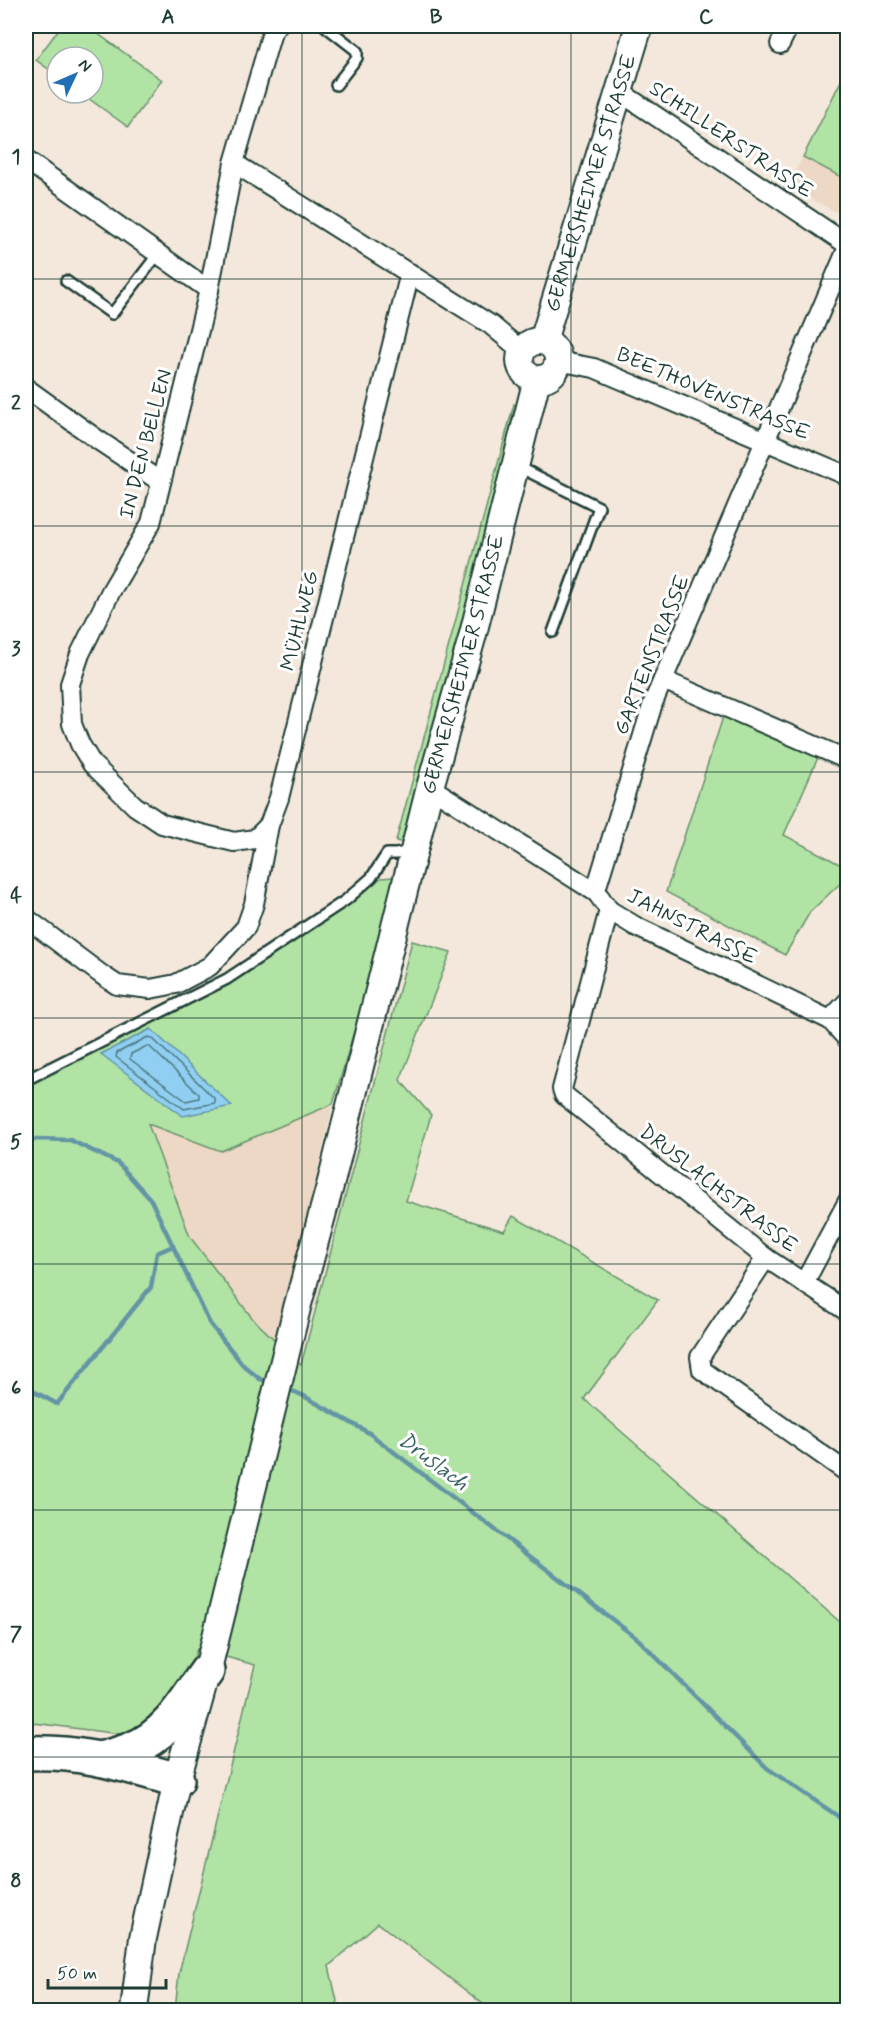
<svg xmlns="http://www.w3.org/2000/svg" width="873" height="2036" font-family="Mynerve,sans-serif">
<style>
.built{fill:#ecd8c4}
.green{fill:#b1e3a4;stroke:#68906c;stroke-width:1.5;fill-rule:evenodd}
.water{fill:#90cff1;stroke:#6395a5;stroke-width:1.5}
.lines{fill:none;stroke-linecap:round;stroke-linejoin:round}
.shore{stroke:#4c7780;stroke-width:1.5}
.stream{stroke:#6395a5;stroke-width:4.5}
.lane-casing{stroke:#1f3d34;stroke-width:14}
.street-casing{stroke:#1f3d34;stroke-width:22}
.secondary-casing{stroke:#1f3d34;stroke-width:30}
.highway-casing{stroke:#1f3d34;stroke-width:38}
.lane{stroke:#fff;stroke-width:9}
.street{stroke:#fff;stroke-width:18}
.secondary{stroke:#fff;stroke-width:26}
.highway{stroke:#fff;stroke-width:33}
.grid{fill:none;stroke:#1f3d34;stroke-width:1.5;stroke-opacity:0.55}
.labels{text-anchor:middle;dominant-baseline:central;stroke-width:6;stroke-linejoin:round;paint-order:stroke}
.street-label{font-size:21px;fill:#1f3d34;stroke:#fff}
.water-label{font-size:22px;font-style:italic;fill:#3b6263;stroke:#fff}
.neatline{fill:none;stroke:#1f3d34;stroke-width:2}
.grid-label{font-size:20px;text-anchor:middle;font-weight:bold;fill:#1f3d34}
</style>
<rect width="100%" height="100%" fill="#f4e8dc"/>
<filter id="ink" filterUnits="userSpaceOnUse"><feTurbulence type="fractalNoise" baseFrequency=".0167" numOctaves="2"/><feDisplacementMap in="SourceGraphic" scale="12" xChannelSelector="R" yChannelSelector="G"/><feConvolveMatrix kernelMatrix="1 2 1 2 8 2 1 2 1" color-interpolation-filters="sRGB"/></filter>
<g filter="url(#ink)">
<g class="built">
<polygon points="847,65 847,218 788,187"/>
<polygon points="333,1104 277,1343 253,1319 190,1237 148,1123 221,1151"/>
</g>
<g class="green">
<polygon points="61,26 87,26 162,80 128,127 81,93 93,93 93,57 57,57 57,75 36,60"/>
<polygon points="847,69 847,180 803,157"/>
<polygon points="514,404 522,410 411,845 396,841"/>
<polygon points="724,714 820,753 784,835 847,868 847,877 810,912 785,955 666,892"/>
<path d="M393 877 389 911 333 1104 221 1151 148 1124 190 1237 253 1319 301 1365 412 941 451 952 400 1080 431 1115 406 1201 504 1231 513 1216 658 1300 584 1399 847 1628V2010H491L378 1923 329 1966 339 2010H175L179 1973 255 1665 197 1649 183 1688 135 1736 26 1722V1084L237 979 381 878ZM151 1029 231 1106 102 1054Z"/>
</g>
<polygon class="water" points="151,1029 232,1106 183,1116 101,1054"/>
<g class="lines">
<g class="shore">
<polygon points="148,1037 152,1038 215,1099 215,1103 184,1109 116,1057 117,1053"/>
<polygon points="147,1046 150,1047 199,1094 199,1098 186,1101 130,1059 131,1054"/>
</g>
<g class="stream">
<polyline points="26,1144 36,1139 70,1140 118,1163 151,1200 210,1324 244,1366 260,1379 271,1383"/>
<polyline points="26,1387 57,1404 151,1287 157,1253 173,1246"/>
<polyline points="285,1388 302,1395 369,1433 639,1640 767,1768 848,1823"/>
</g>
<defs>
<g id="lane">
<polyline points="325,26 357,51 357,58 336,85"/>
<polyline points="66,281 112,314 158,254"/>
<polyline points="517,466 599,507 553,632"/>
<polyline points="26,1080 227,979 346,900 371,878 387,854 396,854 410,851"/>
</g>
<g id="street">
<polyline points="780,44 789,26"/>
<polyline points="620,92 848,245"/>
<polyline points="26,160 209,290"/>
<polyline points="234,163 491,325 522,351"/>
<polyline points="558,361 594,368 848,476"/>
<polyline points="26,388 98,440 161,482"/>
<polyline points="663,680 848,760"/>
<polyline points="430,787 597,893 609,910 635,926 830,1020 848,1040"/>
<polyline points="269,825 255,839 234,842 162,824 135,806 92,764 80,744 72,724 70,684 80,654 111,591 151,523 209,290 234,163 272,32 277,26"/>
<polyline points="597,893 597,886 653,703 848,247"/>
<polyline points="609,910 562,1089 564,1095 766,1258 848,1312"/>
<polyline points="26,918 102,975 117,985 150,989 176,984 210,966 246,927 254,904 269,825 279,798 410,273"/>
<polyline points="830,1020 848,1001"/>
<polyline points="766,1258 700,1357 702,1370 848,1473"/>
<polyline points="804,1283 848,1201"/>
</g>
<g id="secondary">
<circle cx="539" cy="360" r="19"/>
<path id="s1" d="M543 341 639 26"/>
<path id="s2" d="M134 2010 143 1938 177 1780 210 1661 297 1308 331 1182 430 787 472 638 537 379"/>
</g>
<g id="highway">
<path d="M26 1753C80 1750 125 1765 177 1780"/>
<path d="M100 1759C111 1756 122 1753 132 1749 168 1735 186 1700 207 1671"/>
</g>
</defs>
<use href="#lane" class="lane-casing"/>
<use href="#street" class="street-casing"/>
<use href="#secondary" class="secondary-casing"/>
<use href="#highway" class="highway-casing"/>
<use href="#lane" class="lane"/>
<use href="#street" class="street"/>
<use href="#secondary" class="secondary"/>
<use href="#highway" class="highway"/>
</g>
</g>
<path class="grid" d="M302 26V2010M571 26V2010M26 279H848M26 526H848M26 772H848M26 1018H848M26 1264H848M26 1510H848M26 1757H848"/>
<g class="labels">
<g class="street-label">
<text transform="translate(731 140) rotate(34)">SCHILLERSTRASSE</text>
<text stroke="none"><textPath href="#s1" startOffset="165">GERMERSHEIMER STRASSE</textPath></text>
<text transform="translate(713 394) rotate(23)">BEETHOVENSTRASSE</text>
<text transform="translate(146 444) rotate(-75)">IN DEN BELLEN</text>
<text transform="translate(300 621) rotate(-76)">MÜHLWEG</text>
<text transform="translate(652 655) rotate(-68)">GARTENSTRASSE</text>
<text stroke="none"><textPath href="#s2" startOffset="1386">GERMERSHEIMER STRASSE</textPath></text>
<text transform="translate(692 927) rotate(27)">JAHNSTRASSE</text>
<text transform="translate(718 1189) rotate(38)">DRUSLACHSTRASSE</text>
</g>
<g class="water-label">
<text transform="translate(433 1462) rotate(37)">Druslach</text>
</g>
</g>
<rect width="873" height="2036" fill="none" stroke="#fff" stroke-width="66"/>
<g transform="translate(75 75) rotate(46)"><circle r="28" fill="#ffffff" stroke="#a5b1ae" stroke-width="1.5"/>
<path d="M0-4.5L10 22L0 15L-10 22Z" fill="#1f6fb2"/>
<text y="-9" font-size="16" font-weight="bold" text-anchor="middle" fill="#1f3d34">N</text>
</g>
<path d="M48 1979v9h118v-9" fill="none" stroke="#1f3d34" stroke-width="3"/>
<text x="57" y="1979" font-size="18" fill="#1f3d34" stroke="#ffffff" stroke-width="4.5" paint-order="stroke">50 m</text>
<rect x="33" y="33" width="807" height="1970" class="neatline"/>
<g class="grid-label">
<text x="168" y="23">A</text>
<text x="436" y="23">B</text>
<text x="706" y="23">C</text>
<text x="16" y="163">1</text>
<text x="16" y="409">2</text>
<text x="16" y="655">3</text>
<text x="16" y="902">4</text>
<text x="16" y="1148">5</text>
<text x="16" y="1394">6</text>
<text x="16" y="1640">7</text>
<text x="16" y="1887">8</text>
</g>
</svg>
